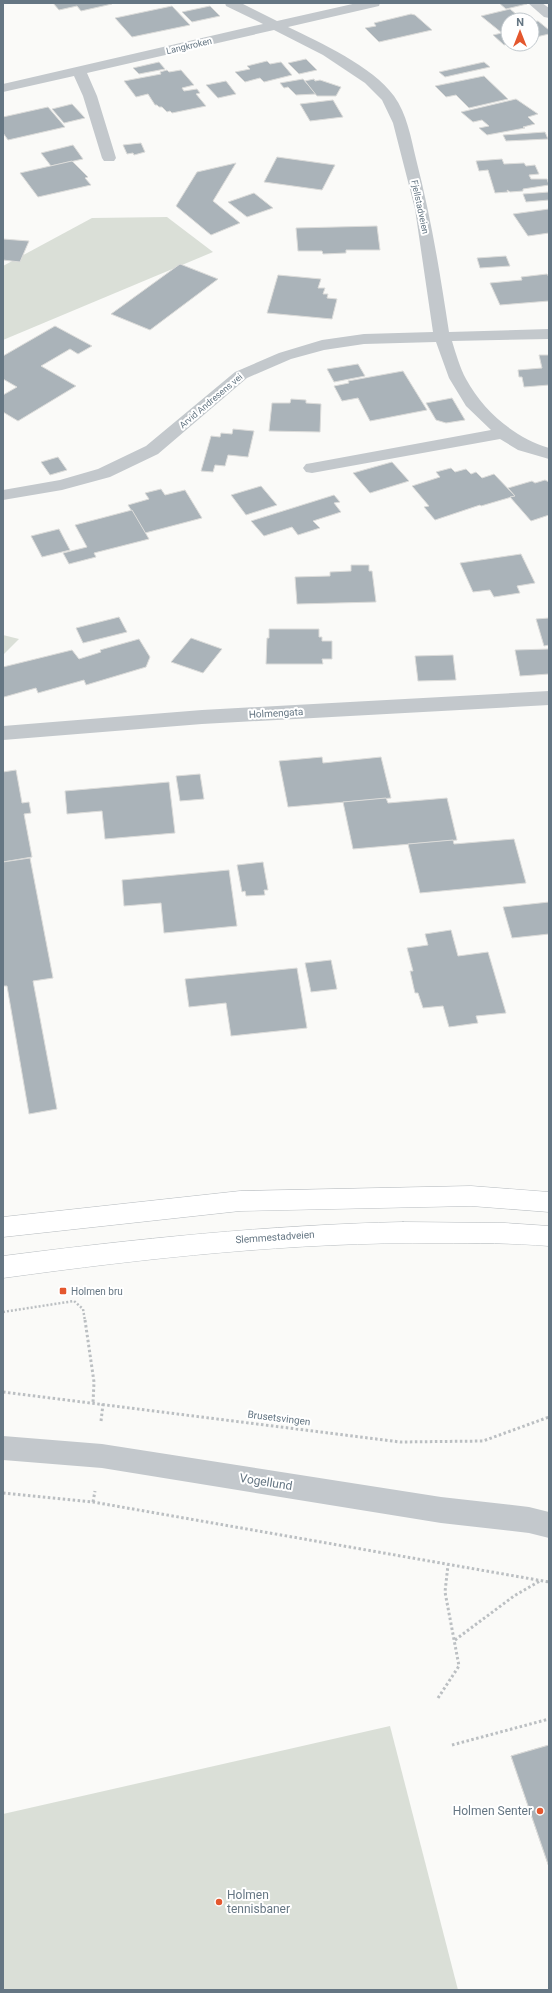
<svg xmlns="http://www.w3.org/2000/svg" width="552" height="1993" font-family="Roboto,sans-serif">
<style>
.green{fill:#dadfd7}
.building{fill:#aab3b9;stroke:#dcdcda}
.lines{fill:none;stroke-linecap:round;stroke-linejoin:round}
.major-casing{stroke:#b5babe;stroke-width:1}
.path-far1{stroke:#bbbfc2;stroke-width:2.5;stroke-dasharray:2 2;stroke-linecap:butt}
.path{stroke:#bbbfc2;stroke-width:3;stroke-dasharray:2.5 2.5;stroke-linecap:butt}
.minor{fill:#c3c8cc;fill-rule:evenodd}
.major{fill:#fff;fill-rule:evenodd}
.poi-dot{fill:#e4572e;stroke:#fff;stroke-width:1.5}
.labels{text-anchor:middle;dominant-baseline:central;stroke-width:4;stroke-linejoin:round;paint-order:stroke}
.far-street-label{font-size:9px;fill:#657683;stroke:#fff}
.street-label{font-size:10px;fill:#657683;stroke:#fff}
.poi-label{font-size:10px;fill:#657683;stroke:#fff;text-anchor:start}
.near-street-label{font-size:12px;fill:#657683;stroke:#fff}
.near-poi-label{font-size:12px;fill:#657683;stroke:#fff;text-anchor:end}
</style>
<rect width="100%" height="100%" fill="#fafaf8"/>
<g class="green">
<polygon points="167,217 213,252 3,340 3,266 92,218"/>
<polygon points="3,635 19,639 3,655"/>
<polygon points="390,1726 458,1990 3,1990 3,1814"/>
</g>
<g class="building">
<polygon points="53,3 111,3 112,4 81,11 77,6 59,10"/>
<polygon points="499,3 525,3 527,4 506,9"/>
<polygon points="172,6 190,25 132,37 115,18"/>
<polygon points="210,6 220,16 192,22 182,12"/>
<polygon points="510,9 523,20 508,20 508,44 504,45 493,35 502,33 481,16"/>
<polygon points="411,14 415,15 432,30 379,42 365,28 376,26 374,23"/>
<polygon points="538,21 549,30 549,34 532,38 532,22"/>
<polygon points="306,59 317,70 299,74 288,63"/>
<polygon points="267,61 270,64 281,62 292,75 264,82 260,78 245,82 235,72 250,69 247,66"/>
<polygon points="159,62 165,69 139,74 133,68"/>
<polygon points="484,62 490,67 445,77 439,72"/>
<polygon points="167,70 169,72 181,70 194,85 182,88 184,91 197,89 200,93 196,94 206,106 172,113 170,111 167,112 162,107 159,107 157,105 155,105 148,94 136,97 124,81 161,74 160,72"/>
<polygon points="484,76 508,99 469,108 456,95 446,97 435,86"/>
<polygon points="303,79 316,94 296,95 288,87 284,88 280,83"/>
<polygon points="314,79 315,81 320,80 341,87 336,96 317,96 305,81"/>
<polygon points="226,81 236,94 218,98 206,85"/>
<polygon points="516,99 538,114 528,117 535,124 523,127 525,128 487,135 479,128 489,126 482,120 473,122 461,112"/>
<polygon points="333,100 343,117 310,121 300,104"/>
<polygon points="72,104 85,118 64,123 52,109"/>
<polygon points="48,107 65,127 8,140 3,133 3,117"/>
<polygon points="545,132 548,139 506,141 503,135"/>
<polygon points="141,143 145,152 134,155 133,153 127,154 123,145"/>
<polygon points="73,145 83,159 51,166 41,153"/>
<polygon points="277,157 335,165 322,190 264,182"/>
<polygon points="502,159 504,164 524,163 526,166 535,165 539,174 529,175 531,179 547,179 549,185 523,189 523,191 510,192 507,190 508,192 495,193 488,170 479,171 476,161"/>
<polygon points="72,161 88,177 85,178 91,185 38,197 20,173"/>
<polygon points="236,163 213,201 240,223 211,235 176,206 197,172"/>
<polygon points="549,192 549,200 526,202 523,194"/>
<polygon points="254,193 273,208 247,217 228,202"/>
<polygon points="549,209 549,233 528,236 513,214"/>
<polygon points="377,226 380,250 346,250 346,253 323,254 322,251 298,251 296,228"/>
<polygon points="3,239 29,241 20,262 3,260"/>
<polygon points="506,256 510,266 480,268 477,258"/>
<polygon points="180,264 218,279 150,330 111,314"/>
<polygon points="547,274 549,277 549,301 500,305 490,283 522,280 521,277"/>
<polygon points="278,275 321,279 318,288 325,288 323,294 328,294 327,298 337,299 332,319 267,313"/>
<polygon points="55,326 92,346 78,354 70,349 41,366 76,386 18,421 3,412 3,395 17,387 3,379 3,356"/>
<polygon points="539,355 549,355 549,385 524,387 522,377 519,377 518,370 542,368"/>
<polygon points="358,364 365,376 334,382 327,369"/>
<polygon points="403,371 427,410 370,421 358,398 342,401 334,386 349,383 348,381"/>
<polygon points="452,398 465,420 446,423 436,420 426,403"/>
<polygon points="291,399 306,400 306,403 321,404 320,432 269,431 272,403 290,403"/>
<polygon points="233,429 254,431 248,457 228,455 225,466 215,465 213,472 201,471 211,436 220,437 221,433 232,434"/>
<polygon points="58,457 67,470 50,475 41,462"/>
<polygon points="392,462 409,481 370,493 353,473"/>
<polygon points="451,468 455,472 466,469 471,474 476,472 482,478 494,474 515,496 481,506 480,505 435,520 424,507 429,506 412,486 440,477 436,472"/>
<polygon points="545,480 549,482 549,515 531,521 510,497 515,496 508,488 532,481 535,483"/>
<polygon points="261,486 277,505 246,515 231,495"/>
<polygon points="161,489 165,495 185,490 202,518 145,533 128,505 149,499 145,493"/>
<polygon points="334,495 340,502 334,503 341,512 313,521 320,528 298,535 292,527 264,536 251,521"/>
<polygon points="132,510 149,539 94,553 96,557 69,564 63,553 87,547 75,525"/>
<polygon points="59,529 70,550 42,557 31,536"/>
<polygon points="521,554 535,583 517,586 520,593 494,597 490,590 473,592 460,563"/>
<polygon points="351,565 369,565 369,571 372,571 376,602 297,604 295,577 330,576 330,572 351,571"/>
<polygon points="119,617 127,632 83,643 76,628"/>
<polygon points="549,618 549,645 544,646 536,619"/>
<polygon points="269,629 319,629 319,637 322,637 322,641 332,641 332,659 322,659 323,664 266,664 267,638 269,638"/>
<polygon points="191,638 222,649 203,673 171,662"/>
<polygon points="139,639 150,657 146,667 86,685 84,680 38,693 36,688 4,697 3,696 3,667 72,650 79,659 101,652 100,650"/>
<polygon points="549,649 549,674 520,676 515,650"/>
<polygon points="453,655 456,680 418,681 415,656"/>
<polygon points="322,757 323,763 381,757 391,798 288,807 279,761"/>
<polygon points="16,770 22,803 29,802 31,813 24,814 32,857 3,862 3,772"/>
<polygon points="200,774 204,799 180,801 176,776"/>
<polygon points="169,782 175,833 105,839 102,811 67,814 65,791"/>
<polygon points="386,798 388,803 447,798 457,840 353,849 343,802"/>
<polygon points="514,839 526,883 420,893 408,844 453,840 454,844"/>
<polygon points="30,858 53,978 33,981 57,1109 29,1114 7,986 3,986 3,862"/>
<polygon points="263,862 268,890 264,890 265,895 246,896 245,891 242,892 237,865"/>
<polygon points="229,870 237,926 164,933 161,903 124,906 122,880"/>
<polygon points="549,902 549,934 512,938 503,907"/>
<polygon points="451,930 458,956 488,952 506,1013 476,1016 478,1023 449,1027 443,1006 423,1008 418,993 415,993 410,971 413,971 407,948 428,945 425,934"/>
<polygon points="331,960 337,989 311,992 305,963"/>
<polygon points="297,968 307,1028 231,1036 226,1003 189,1007 185,979"/>
<polygon points="549,1745 549,1867 511,1756"/>
<polygon points="549,1745 549,1867 511,1756"/>
</g>
<g class="lines">
<defs>
<g id="major">
<polygon points="471,1186 549,1192 549,1212 471,1206 240,1211 3,1237 3,1217 240,1191"/>
<path d="M403 1222 505 1223 549 1226V1246C513 1243 476 1243 440 1243 293 1242 148 1258 3 1278V1256C136 1239 269 1225 403 1222Z"/>
</g>
</defs>
<use href="#major" class="major-casing"/>
<polyline class="path-far1" points="3,1312 74,1301 83,1309 85,1321"/>
<g class="path">
<polyline points="85,1320 94,1382 93,1403"/>
<polyline points="3,1392 400,1442 483,1441 549,1417"/>
<polyline points="101,1421 103,1404"/>
<polyline points="3,1493 93,1502 549,1582"/>
<polyline points="93,1502 95,1491"/>
<polyline points="455,1640 514,1596 540,1581"/>
<polyline points="438,1698 459,1666 445,1592 448,1565"/>
<polyline points="452,1745 549,1719"/>
</g>
<g class="minor">
<path d="M225 3H241L277 21 357 3H380L379 6 288 27C321 43 372 66 394 96 407 114 411 138 416 159 431 217 440 273 449 332L549 329V339L452 341C456 354 460 368 466 379 484 412 514 437 549 448V459L518 450 500 439 312 473 306 472 303 468 306 464 312 463 491 430 466 406 449 378 436 342 364 344 324 350 291 359 247 378 158 454 110 477 62 490 3 500V490L60 480 98 469 146 446 235 372 279 353 322 340 364 334 433 332 415 209 393 123 382 100 365 83 323 55 274 30 87 73 97 96 116 158 114 161H104L102 158 83 96 74 76 3 92V84L263 24 226 6Z"/>
<polygon points="528,3 542,3 549,8 549,18 544,17"/>
<polygon points="549,691 549,705 202,724 3,740 3,726 202,710"/>
<polygon points="3,1436 102,1444 441,1497 529,1507 549,1512 549,1538 529,1533 441,1523 102,1468 3,1460"/>
</g>
<use href="#major" class="major"/>
</g>
<g class="poi-dot">
<rect x="59" y="1287" width="8" height="8" rx="2"/>
<circle cx="540" cy="1811" r="4"/>
<circle cx="219" cy="1902" r="4"/>
</g>
<g class="labels">
<g class="far-street-label">
<text transform="translate(189 46) rotate(-13)">Langkroken</text>
<text transform="translate(420 207) rotate(78)">Fjellstadveien</text>
<text transform="translate(211 401) rotate(-40)">Arvid Andresens vei</text>
</g>
<g class="street-label">
<text transform="translate(276 713) rotate(-3)">Holmengata</text>
<text transform="translate(275 1237) rotate(-4)">Slemmestadveien</text>
<text transform="translate(279 1418) rotate(7)">Brusetsvingen</text>
</g>
<g class="poi-label">
<text x="71" y="1291">Holmen bru</text>
</g>
<g class="near-street-label">
<text transform="translate(266 1482) rotate(9)">Vogellund</text>
</g>
<g class="near-poi-label">
<text x="532" y="1811">Holmen Senter</text>
<text x="227" y="1895" text-anchor="start">Holmen<tspan x="227" dy="14">tennisbaner</tspan></text>
</g>
</g>
<rect width="552" height="1993" fill="none" stroke="#657683" stroke-width="8"/>
<g transform="translate(520 32)"><circle r="19" fill="#ffffff" stroke="#c1c8cd"/>
<path d="M0-3L7 15L0 10L-7 15Z" fill="#e4572e"/>
<text y="-6" font-size="11" font-weight="bold" text-anchor="middle" fill="#657683">N</text>
</g>
</svg>
